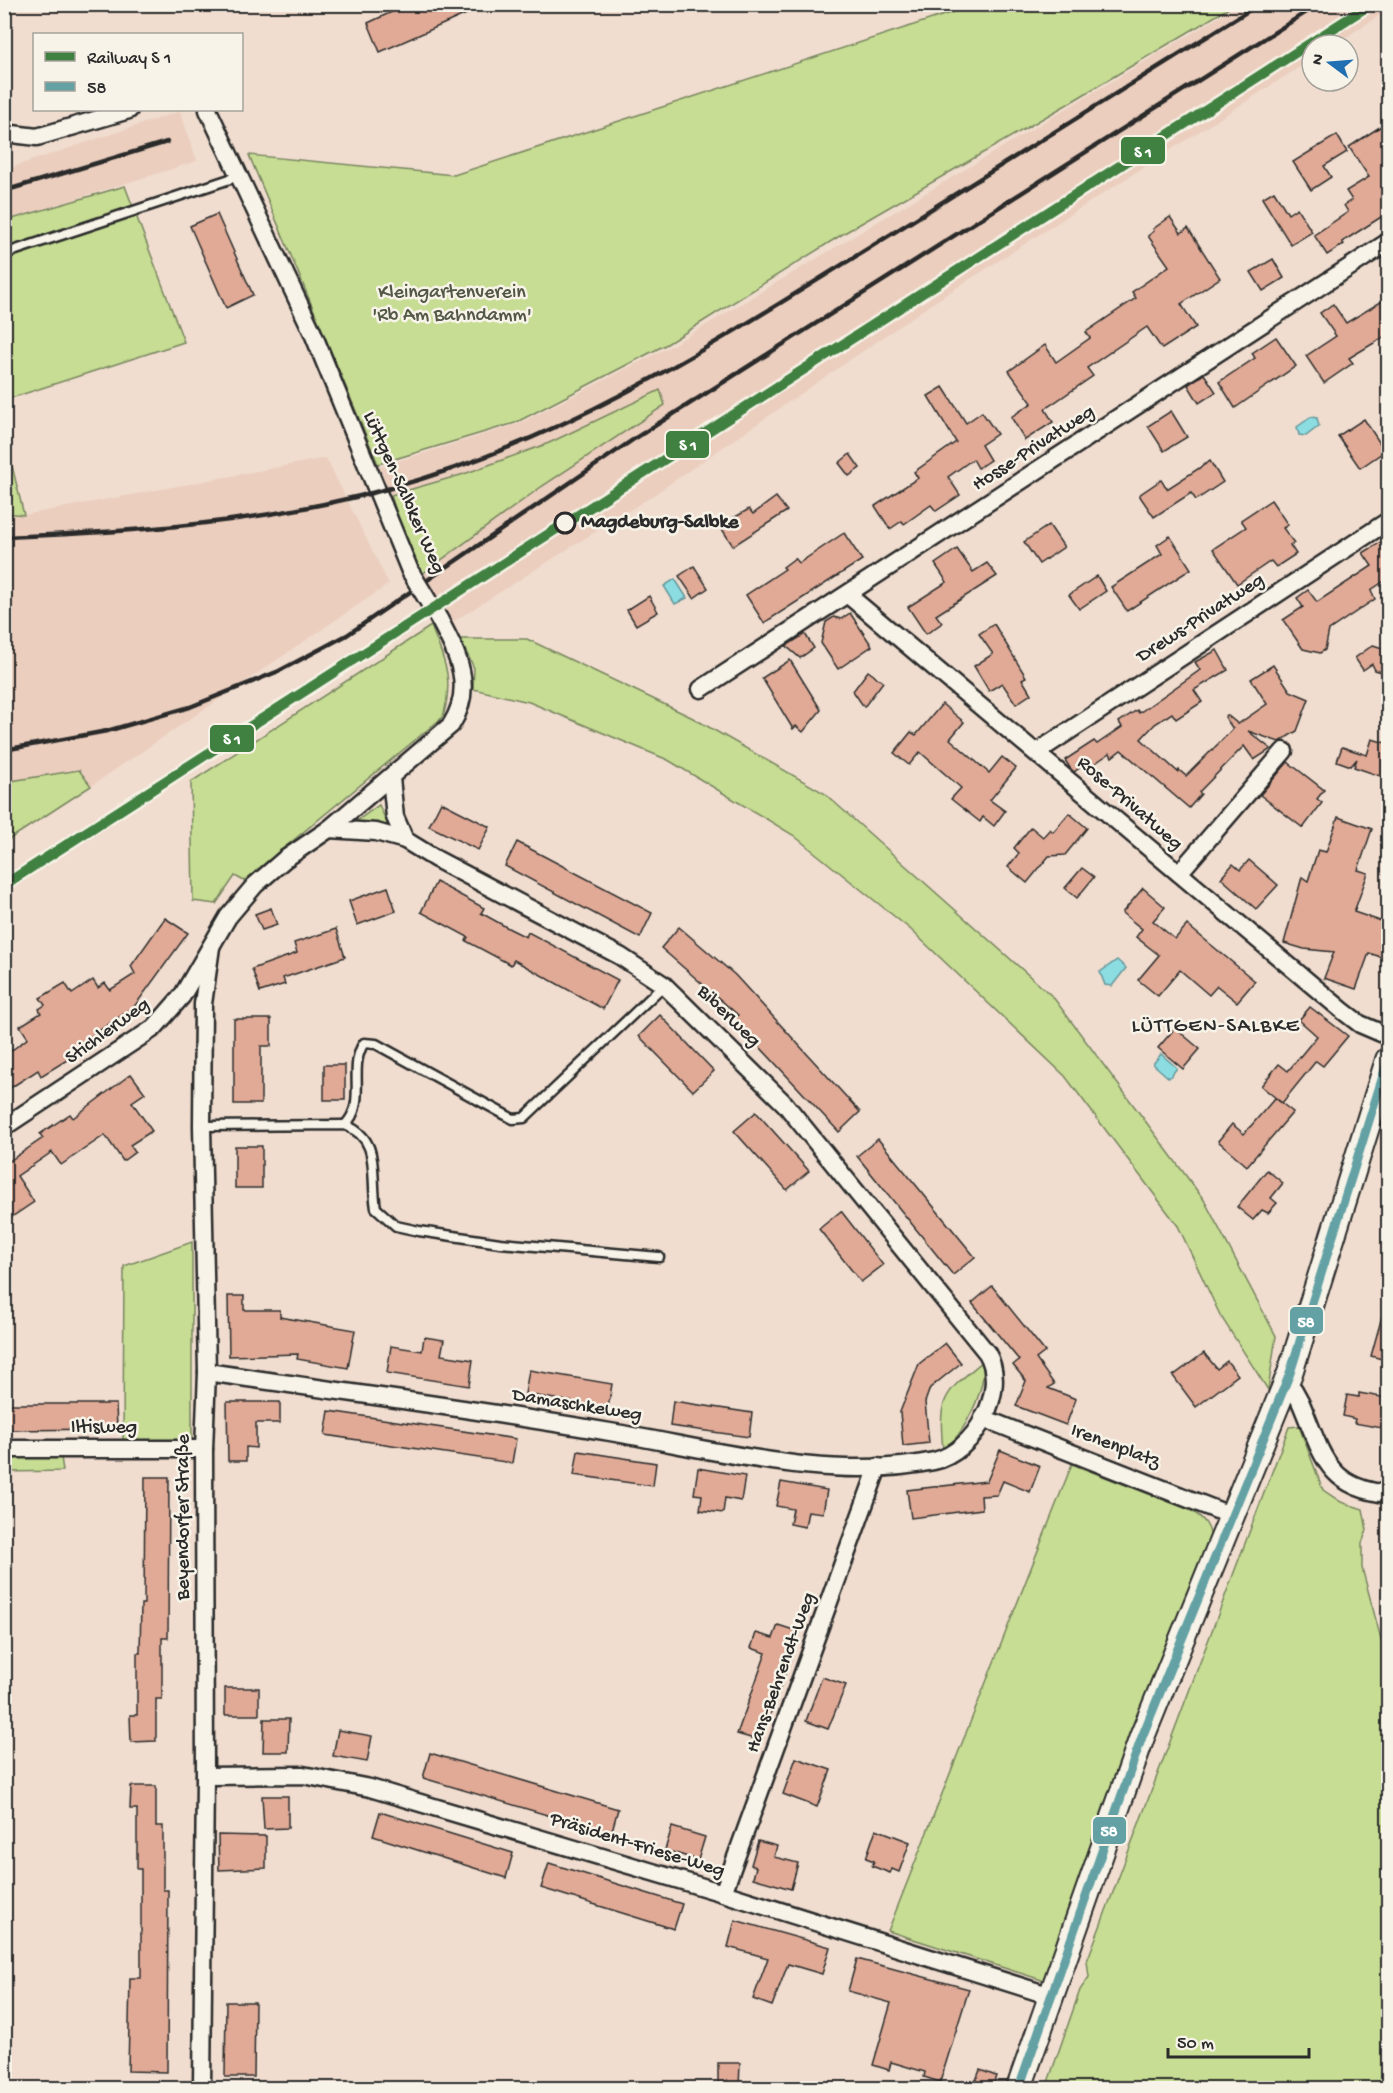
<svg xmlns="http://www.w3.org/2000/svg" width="1393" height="2093" font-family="'Gochi Hand',sans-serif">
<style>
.built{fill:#ebcebe}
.green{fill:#c6dd93;stroke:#78845f;stroke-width:1.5}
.water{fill:#8cdde2;stroke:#659699;stroke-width:1.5}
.building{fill:#e0aa96;stroke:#2b2b2b;stroke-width:1.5}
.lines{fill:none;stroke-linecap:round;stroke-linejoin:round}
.lane-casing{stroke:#2b2b2b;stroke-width:13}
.street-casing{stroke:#2b2b2b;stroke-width:21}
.secondary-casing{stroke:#2b2b2b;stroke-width:28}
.lane{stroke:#f7f3e8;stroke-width:8}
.street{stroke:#f7f3e8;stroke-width:16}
.secondary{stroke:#f7f3e8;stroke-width:24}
.rail{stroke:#2b2b2b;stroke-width:4.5}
.street-bridge-casing{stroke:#2b2b2b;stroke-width:21;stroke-linecap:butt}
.street-bridge{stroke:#f7f3e8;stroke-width:16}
.bus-1-casing{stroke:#f7f3e8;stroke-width:14}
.bus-1{stroke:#64a1a4;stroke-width:9}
.rail-1-casing{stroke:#f7f3e8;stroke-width:15}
.rail-1{stroke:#408040;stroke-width:10}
.stop-dot{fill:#f7f3e8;stroke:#2b2b2b;stroke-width:3}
.labels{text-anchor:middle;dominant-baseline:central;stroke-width:5;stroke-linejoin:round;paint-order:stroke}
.park-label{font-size:20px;fill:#525845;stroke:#f7f3e8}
.street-label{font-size:20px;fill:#2b2b2b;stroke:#f7f3e8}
.stop-label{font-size:20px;font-weight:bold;fill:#2b2b2b;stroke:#f7f3e8;text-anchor:start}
.neighbourhood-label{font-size:21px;letter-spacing:1.5px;fill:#2b2b2b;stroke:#f7f3e8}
.line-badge{stroke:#f7f3e8;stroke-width:2}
.badge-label{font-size:16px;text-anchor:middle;font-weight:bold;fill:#fff}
</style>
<rect width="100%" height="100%" fill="#f0ddcf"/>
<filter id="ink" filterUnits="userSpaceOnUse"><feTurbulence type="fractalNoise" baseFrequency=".0167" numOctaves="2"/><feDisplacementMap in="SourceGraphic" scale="12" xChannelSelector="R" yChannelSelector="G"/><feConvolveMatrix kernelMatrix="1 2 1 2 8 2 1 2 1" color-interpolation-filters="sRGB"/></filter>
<g filter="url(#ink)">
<g class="built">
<polygon points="1239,5 1388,5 1388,10 1334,45 1312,45 1312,59 933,303 652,496 451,623 423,578 379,467 518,424 671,346"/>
<polygon points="180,111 197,161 5,221 4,170"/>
<polygon points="326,458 389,584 91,786 79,770 5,782 5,513 24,515"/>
</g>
<g class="green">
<polygon points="978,4 1234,5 1066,105 846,232 667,344 515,423 378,464 249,155 454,175"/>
<polygon points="125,186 184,342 5,400 5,221"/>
<polygon points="660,390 665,405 541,487 422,574 404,538 391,495 464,474 549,443"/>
<polygon points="4,437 5,437 24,515 5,513"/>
<path d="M431 626C445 662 454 678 443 717L244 881 235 876 216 904 193 901 191 782Z"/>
<polygon points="460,639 527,639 693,718 824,793 1053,997 1204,1200 1276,1336 1268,1390 1220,1315 1178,1226 1065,1076 910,929 793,835 668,760 529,702 473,689 474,668"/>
<polygon points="79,770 91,786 5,842 5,782"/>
<polygon points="379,805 388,825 354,823"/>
<polygon points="192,1242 192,1444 123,1443 124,1266"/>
<path d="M982 1362C989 1385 963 1438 943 1450 938 1398 943 1394 982 1362Z"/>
<polygon points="1299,1426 1323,1490 1341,1502 1363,1509 1367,1530 1362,1543 1362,1568 1388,1665 1388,2088 1046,2088 1080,1990 1089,1977 1087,1961 1289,1427"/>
<polygon points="4,1457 61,1457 63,1471 5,1472"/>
<path d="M1072 1464 1190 1510C1204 1518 1211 1526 1211 1543L1045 1981 888 1931Z"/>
</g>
<g class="water">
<polygon points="1311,417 1317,418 1319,426 1306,436 1299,435 1297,427"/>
<polygon points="675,579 687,598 675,604 664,586"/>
<polygon points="1117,960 1126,968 1112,986 1105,985 1100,972"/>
<polygon points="1161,1054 1177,1068 1169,1078 1153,1064"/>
</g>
<g class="building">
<polygon points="409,4 489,4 380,52 368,23"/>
<polygon points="1389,121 1389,212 1342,242 1344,244 1327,255 1314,235 1348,212 1344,205 1352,200 1346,191 1369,177 1349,147"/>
<polygon points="1337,135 1347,152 1324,166 1331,177 1311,190 1293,162"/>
<polygon points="1274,191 1288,214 1297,208 1312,232 1291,245 1262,198"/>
<polygon points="217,214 253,295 226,308 190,226"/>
<polygon points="1170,217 1181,233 1188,228 1220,278 1181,304 1196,327 1162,349 1147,327 1087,368 1093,376 1045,409 1053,422 1025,440 1011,417 1032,403 1009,371 1045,345 1056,362 1090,338 1086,332 1136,298 1132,292 1169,266 1148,236 1154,231 1153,229"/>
<polygon points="1273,259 1284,278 1263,291 1251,272"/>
<polygon points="1389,297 1389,334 1349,358 1353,363 1324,383 1306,356 1336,336 1320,313 1333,304 1346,323"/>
<polygon points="1276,337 1296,366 1235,408 1219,382 1255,358 1252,353"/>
<polygon points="1204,374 1216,392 1199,403 1188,385"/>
<polygon points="943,387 966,423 982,412 997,434 981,445 990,460 978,468 973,459 948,477 960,495 936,511 931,505 904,524 902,521 890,529 875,506 918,478 914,472 956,442 928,396"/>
<polygon points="1171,411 1187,437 1164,451 1148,426"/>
<polygon points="1364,419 1385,451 1360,468 1338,436"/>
<polygon points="850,454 860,468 849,476 839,463"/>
<polygon points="1210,461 1223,482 1196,500 1191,493 1154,517 1139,495 1161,480 1167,489"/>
<polygon points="776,497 787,511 733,546 720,526 749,509 753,514"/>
<polygon points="1271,500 1288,525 1283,528 1294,543 1290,545 1296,554 1276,567 1271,561 1237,584 1213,549 1246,527 1241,520"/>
<polygon points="1049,525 1064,547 1039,564 1024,542"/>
<polygon points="844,533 862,560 764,623 746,595 785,569 783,567 795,558 799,563"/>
<polygon points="1170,536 1191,569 1127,611 1111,587 1162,554 1157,545"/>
<polygon points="1389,537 1389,591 1383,582 1371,590 1375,599 1329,630 1325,650 1320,653 1303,649 1283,620 1303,607 1297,598 1308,590 1317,602 1372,566 1363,553"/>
<polygon points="957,549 973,572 987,563 997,576 936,615 942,623 926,634 908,607 947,582 935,564"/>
<polygon points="694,566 708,588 694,598 679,576"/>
<polygon points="1097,576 1106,591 1079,609 1069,595"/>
<polygon points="649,596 658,612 636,625 627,610"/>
<polygon points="850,613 872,646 838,669 821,643 826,622 834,617 841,619"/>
<polygon points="994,624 1026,677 1022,679 1031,694 1016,704 1002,683 989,691 974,666 993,654 979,634"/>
<polygon points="805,634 814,648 800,658 786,646"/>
<polygon points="1373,645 1389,650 1389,674 1375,670 1372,664 1363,670 1355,658"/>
<polygon points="1217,650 1228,670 1194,690 1202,702 1176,719 1172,713 1155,724 1141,739 1178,772 1179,770 1186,776 1233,729 1225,717 1227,715 1238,724 1267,704 1251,679 1273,665 1290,691 1309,699 1297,731 1279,742 1248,731 1271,749 1254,760 1244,746 1199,792 1201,794 1189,808 1121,750 1112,757 1110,753 1088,768 1085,764 1074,772 1070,768 1065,760 1094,741 1097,744 1122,727 1119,722 1137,710 1139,713 1200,670 1195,662"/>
<polygon points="790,660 821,710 803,732 796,726 793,729 762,678"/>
<polygon points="868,671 883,682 864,707 853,691"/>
<polygon points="942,704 964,722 950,739 989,773 1002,757 1016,768 990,800 1005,811 994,826 983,817 980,822 951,799 961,788 920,752 909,765 894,753 911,732 916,735"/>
<polygon points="1372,739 1389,744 1389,779 1354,767 1357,759 1351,766 1337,761 1342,747 1367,755"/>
<polygon points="1288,762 1324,790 1317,799 1322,803 1303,828 1260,795"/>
<polygon points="441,802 490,827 478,850 429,826"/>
<polygon points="1069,813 1087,828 1065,855 1049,856 1027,883 1008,867 1019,853 1014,848 1031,827 1043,837 1050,829 1053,832"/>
<polygon points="1338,817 1372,829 1358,870 1368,873 1354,912 1389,924 1389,960 1369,953 1356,989 1324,978 1334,952 1304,949 1284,943 1302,877 1308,881 1318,850 1326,852"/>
<polygon points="517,842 652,913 640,938 505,866"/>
<polygon points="1249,860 1278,885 1256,909 1221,878 1233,864 1240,870"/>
<polygon points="1082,868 1094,877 1077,898 1065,888"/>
<polygon points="436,882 484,908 481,913 510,929 526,937 528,932 618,980 603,1009 514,960 511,965 466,941 468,937 421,912"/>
<polygon points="388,887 396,911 357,925 349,901"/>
<polygon points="1143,888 1165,907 1153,921 1175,939 1187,925 1255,981 1237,1002 1217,986 1209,995 1180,970 1158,996 1138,980 1159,955 1136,937 1142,929 1122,913"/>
<polygon points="271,908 277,925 262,930 255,914"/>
<polygon points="165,918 188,933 134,1007 68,1052 72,1057 41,1076 38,1070 4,1092 4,1056 28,1038 20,1026 41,1013 39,1009 45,1005 40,998 65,983 72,994 93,980 98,988 105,983 110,990 135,974 131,966"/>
<polygon points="679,927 735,975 860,1112 839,1132 734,1019 738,1015 661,948"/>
<polygon points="336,929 345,957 283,978 285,984 260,992 252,969 297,953 294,943"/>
<polygon points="1310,1007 1348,1036 1323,1066 1316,1061 1282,1103 1261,1086 1279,1064 1288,1071 1317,1036 1299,1020"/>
<polygon points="660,1015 714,1071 693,1091 639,1036"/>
<polygon points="234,1019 271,1019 271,1046 261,1046 261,1104 234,1104"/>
<polygon points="1175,1028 1200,1049 1183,1069 1158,1048"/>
<rect x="324" y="1065" width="21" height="35"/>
<polygon points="131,1074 145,1093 132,1102 152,1131 130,1145 135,1152 123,1161 105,1135 61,1165 52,1152 17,1176 34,1202 4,1222 4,1156 8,1162 43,1138 40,1134 70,1114 73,1118"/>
<polygon points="1275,1098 1293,1112 1247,1166 1218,1141 1232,1124 1244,1134"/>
<polygon points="756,1112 809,1171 787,1190 734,1131"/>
<polygon points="878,1139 975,1257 953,1275 857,1156"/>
<rect x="235" y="1146" width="27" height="42"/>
<polygon points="1267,1170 1283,1183 1271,1198 1277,1203 1268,1213 1262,1210 1253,1220 1237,1207"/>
<polygon points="841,1211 883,1265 861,1282 819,1229"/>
<polygon points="992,1286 1045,1352 1036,1359 1054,1384 1048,1388 1076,1399 1066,1425 1016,1406 1026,1381 1013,1365 1019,1360 972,1303"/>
<polygon points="228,1296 244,1296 244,1310 280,1310 280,1317 355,1330 348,1368 297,1359 298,1354 229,1356"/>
<polygon points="1384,1309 1389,1310 1389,1361 1371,1356"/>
<polygon points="424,1337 444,1340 441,1355 473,1360 469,1386 387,1373 391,1346 422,1351"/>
<polygon points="945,1343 961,1363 930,1388 925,1402 929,1443 903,1446 900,1412 919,1364"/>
<polygon points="1204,1353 1217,1369 1227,1361 1238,1375 1196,1407 1173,1376"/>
<polygon points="529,1370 612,1384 608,1408 525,1394"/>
<polygon points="1359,1393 1387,1398 1382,1428 1354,1423 1355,1419 1343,1416 1347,1395 1359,1397"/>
<polygon points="673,1401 752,1413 749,1437 670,1426"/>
<polygon points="227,1402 280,1402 280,1423 256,1423 256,1448 246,1447 246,1461 228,1461"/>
<polygon points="4,1404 116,1404 117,1429 4,1430"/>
<polygon points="329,1411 516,1439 512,1463 325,1435"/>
<polygon points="1000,1450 1040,1466 1030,1492 1003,1481 997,1495 981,1496 982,1509 911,1518 907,1490 987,1481"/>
<polygon points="578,1451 656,1463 653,1486 574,1475"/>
<polygon points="698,1468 745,1476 741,1501 725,1498 723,1513 700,1510 702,1495 694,1494"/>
<polygon points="145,1477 169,1477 168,1638 162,1638 162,1699 156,1699 156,1741 131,1742 130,1715 137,1715 137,1653 140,1653 141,1604 144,1604"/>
<polygon points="781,1482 827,1490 823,1513 808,1511 805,1527 790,1524 793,1509 776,1506"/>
<polygon points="778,1625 800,1632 761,1741 737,1734 766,1653 751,1648 756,1633 773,1638"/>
<polygon points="822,1677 846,1685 828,1729 806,1721"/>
<rect x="225" y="1688" width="34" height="27"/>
<polygon points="264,1719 289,1719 288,1752 263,1752"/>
<polygon points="338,1730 372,1736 367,1762 333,1756"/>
<polygon points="430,1753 618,1809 611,1834 423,1778"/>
<polygon points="796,1758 831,1770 817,1807 783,1794"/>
<polygon points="131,1786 156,1786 156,1826 163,1826 163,1890 168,1890 167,2072 128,2071 130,1978 141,1978 141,1869 137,1869 137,1809 130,1809"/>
<polygon points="262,1796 288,1796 288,1828 264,1829"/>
<polygon points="380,1812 513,1853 506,1878 373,1836"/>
<polygon points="672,1827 705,1837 698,1860 665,1850"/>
<polygon points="876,1829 910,1842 899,1872 892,1869 890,1873 872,1866 874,1861 866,1858"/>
<polygon points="218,1835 266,1836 266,1868 219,1870"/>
<polygon points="758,1841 777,1846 774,1857 798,1863 791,1889 753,1878 756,1867 751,1865"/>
<polygon points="549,1863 682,1904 674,1929 541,1888"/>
<polygon points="735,1920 830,1947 822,1974 788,1964 772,2006 753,1999 768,1958 728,1947"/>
<polygon points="857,1959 969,1989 940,2082 924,2077 925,2072 891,2062 889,2070 873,2065 891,2003 848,1991"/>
<polygon points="226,2002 255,2002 254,2077 225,2077"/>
<polygon points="718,2063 740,2063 739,2088 718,2088"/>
<polygon points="980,2070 996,2076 992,2088 973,2088"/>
</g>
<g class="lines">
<defs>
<g id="lane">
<polyline points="4,254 239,176"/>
<path d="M345 1125C368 1102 347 1068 364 1043L376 1044 513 1119 524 1118 664 985"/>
<path d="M202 1126 345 1125C382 1139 370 1175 376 1208L396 1226 419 1231 500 1243 659 1257"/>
</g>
<g id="street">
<polyline points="208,110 312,331 410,571"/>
<polyline points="4,133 37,137 129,110"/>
<polyline points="848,595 1343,1011 1360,1024 1388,1036"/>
<polyline points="701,689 1388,242"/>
<polyline points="1037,752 1388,521"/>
<polyline points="391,778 395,817 405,840"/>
<polyline points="1179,873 1284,751"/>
<path d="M4 1127 154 1028 182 996 228 917 255 885 285 859 329 829 451 725C475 687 458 655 439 619"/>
<path d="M207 1372C341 1392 476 1409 610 1432 713 1449 830 1483 934 1461 975 1452 1009 1390 987 1353L785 1104 664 985 620 956 436 859 405 840 376 832 329 829"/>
<path d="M1285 1385 1294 1390 1300 1401C1322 1452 1325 1488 1388 1494"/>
<polyline points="983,1418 1232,1516"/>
<polyline points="4,1449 204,1449"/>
<polyline points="205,1776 303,1775 370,1788 723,1893 1051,1996"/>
<polyline points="723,1893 878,1467"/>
<polyline points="202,2088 205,1776 204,1449 207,1372 202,1126 203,1004 211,947"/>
</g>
<polyline id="secondary" points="1019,2088 1142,1737 1290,1373 1388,1060"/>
</defs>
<use href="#lane" class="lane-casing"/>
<use href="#street" class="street-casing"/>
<use href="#secondary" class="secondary-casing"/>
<use href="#lane" class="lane"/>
<use href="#street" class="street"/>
<use href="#secondary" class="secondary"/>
<g class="rail">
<polyline points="4,191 167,142"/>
<path d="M4 537C135 532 264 523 391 488 566 440 716 343 869 248 999 167 1129 86 1259 4"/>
<polyline points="4,750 107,731 190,707 279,671 347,635 634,439 1319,4"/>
</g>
<defs>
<polyline id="street-bridge" points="410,571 439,619"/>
</defs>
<use href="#street-bridge" class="street-bridge-casing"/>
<use href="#street-bridge" class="street-bridge"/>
<defs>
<polyline id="bus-1" points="1019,2088 1142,1737 1290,1373 1388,1060"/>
</defs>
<use href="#bus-1" class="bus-1-casing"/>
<use href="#bus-1" class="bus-1"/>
<defs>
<polyline id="rail-1" points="4,885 1371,4"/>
</defs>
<use href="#rail-1" class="rail-1-casing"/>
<use href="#rail-1" class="rail-1"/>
</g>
</g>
<circle class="stop-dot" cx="565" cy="523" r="10"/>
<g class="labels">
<g class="park-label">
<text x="452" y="293">Kleingartenverein<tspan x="452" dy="23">'Rb Am Bahndamm'</tspan></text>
</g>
<g class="street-label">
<text transform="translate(1034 449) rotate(-33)">Hosse-Privatweg</text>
<text transform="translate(403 493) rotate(66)">Lüttgen-Salbker Weg</text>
<text transform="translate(1201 619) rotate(-33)">Drews-Privatweg</text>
<text transform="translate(1129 804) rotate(41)">Rose-Privatweg</text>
<text transform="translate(728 1017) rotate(44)">Biberweg</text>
<text transform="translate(108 1032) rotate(-36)">Stichlerweg</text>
<text transform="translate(577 1406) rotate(9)">Damaschkeweg</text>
<text x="104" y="1428">Iltisweg</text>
<text transform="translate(1115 1447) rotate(21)">Irenenplatz</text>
<text transform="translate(184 1517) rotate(-90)">Beyendorfer Straße</text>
<text transform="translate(782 1673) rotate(-70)">Hans-Behrendt-Weg</text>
<text transform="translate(637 1846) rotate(17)">Präsident-Friese-Weg</text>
</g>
<g class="stop-label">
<text x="581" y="523">Magdeburg-Salbke</text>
</g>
<g class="neighbourhood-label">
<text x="1216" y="1027">LÜTTGEN-SALBKE</text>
</g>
</g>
<g class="line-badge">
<rect x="1120" y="136" width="46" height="29" rx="6" fill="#408040"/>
<rect x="665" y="430" width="45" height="29" rx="6" fill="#408040"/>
<rect x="209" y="724" width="46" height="29" rx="6" fill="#408040"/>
<rect x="1289" y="1306" width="35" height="29" rx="6" fill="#64a1a4"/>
<rect x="1092" y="1816" width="35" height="29" rx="6" fill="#64a1a4"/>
</g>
<g class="badge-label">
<text x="1143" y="157">S 1</text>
<text x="688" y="450">S 1</text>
<text x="232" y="744">S 1</text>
<text x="1306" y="1327">58</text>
<text x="1109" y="1836">58</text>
</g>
<rect width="1393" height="2093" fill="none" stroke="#f7f3e8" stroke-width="24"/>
<rect x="12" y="12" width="1369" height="2069" fill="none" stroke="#2b2b2b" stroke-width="2" filter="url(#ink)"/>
<rect x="33" y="33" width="210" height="78" fill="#f7f3e8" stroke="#a5a39c" stroke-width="1.5"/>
<rect x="45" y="52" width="30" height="9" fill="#408040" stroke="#a5a39c" stroke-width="1.5"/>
<text x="87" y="63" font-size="18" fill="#2b2b2b">Railway S 1</text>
<rect x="45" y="82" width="30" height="9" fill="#64a1a4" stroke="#a5a39c" stroke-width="1.5"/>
<text x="87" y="93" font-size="18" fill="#2b2b2b">58</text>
<g transform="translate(1330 63) rotate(286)"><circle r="28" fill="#f7f3e8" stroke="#a5a39c" stroke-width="1.5"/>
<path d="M0-4.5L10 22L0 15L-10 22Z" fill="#1f6fb2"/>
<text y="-9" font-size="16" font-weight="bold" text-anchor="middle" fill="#2b2b2b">N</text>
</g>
<path d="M1168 2048v9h141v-9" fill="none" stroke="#2b2b2b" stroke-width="3"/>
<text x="1177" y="2048" font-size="18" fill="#2b2b2b" stroke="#f7f3e8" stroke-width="4.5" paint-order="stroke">50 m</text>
</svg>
